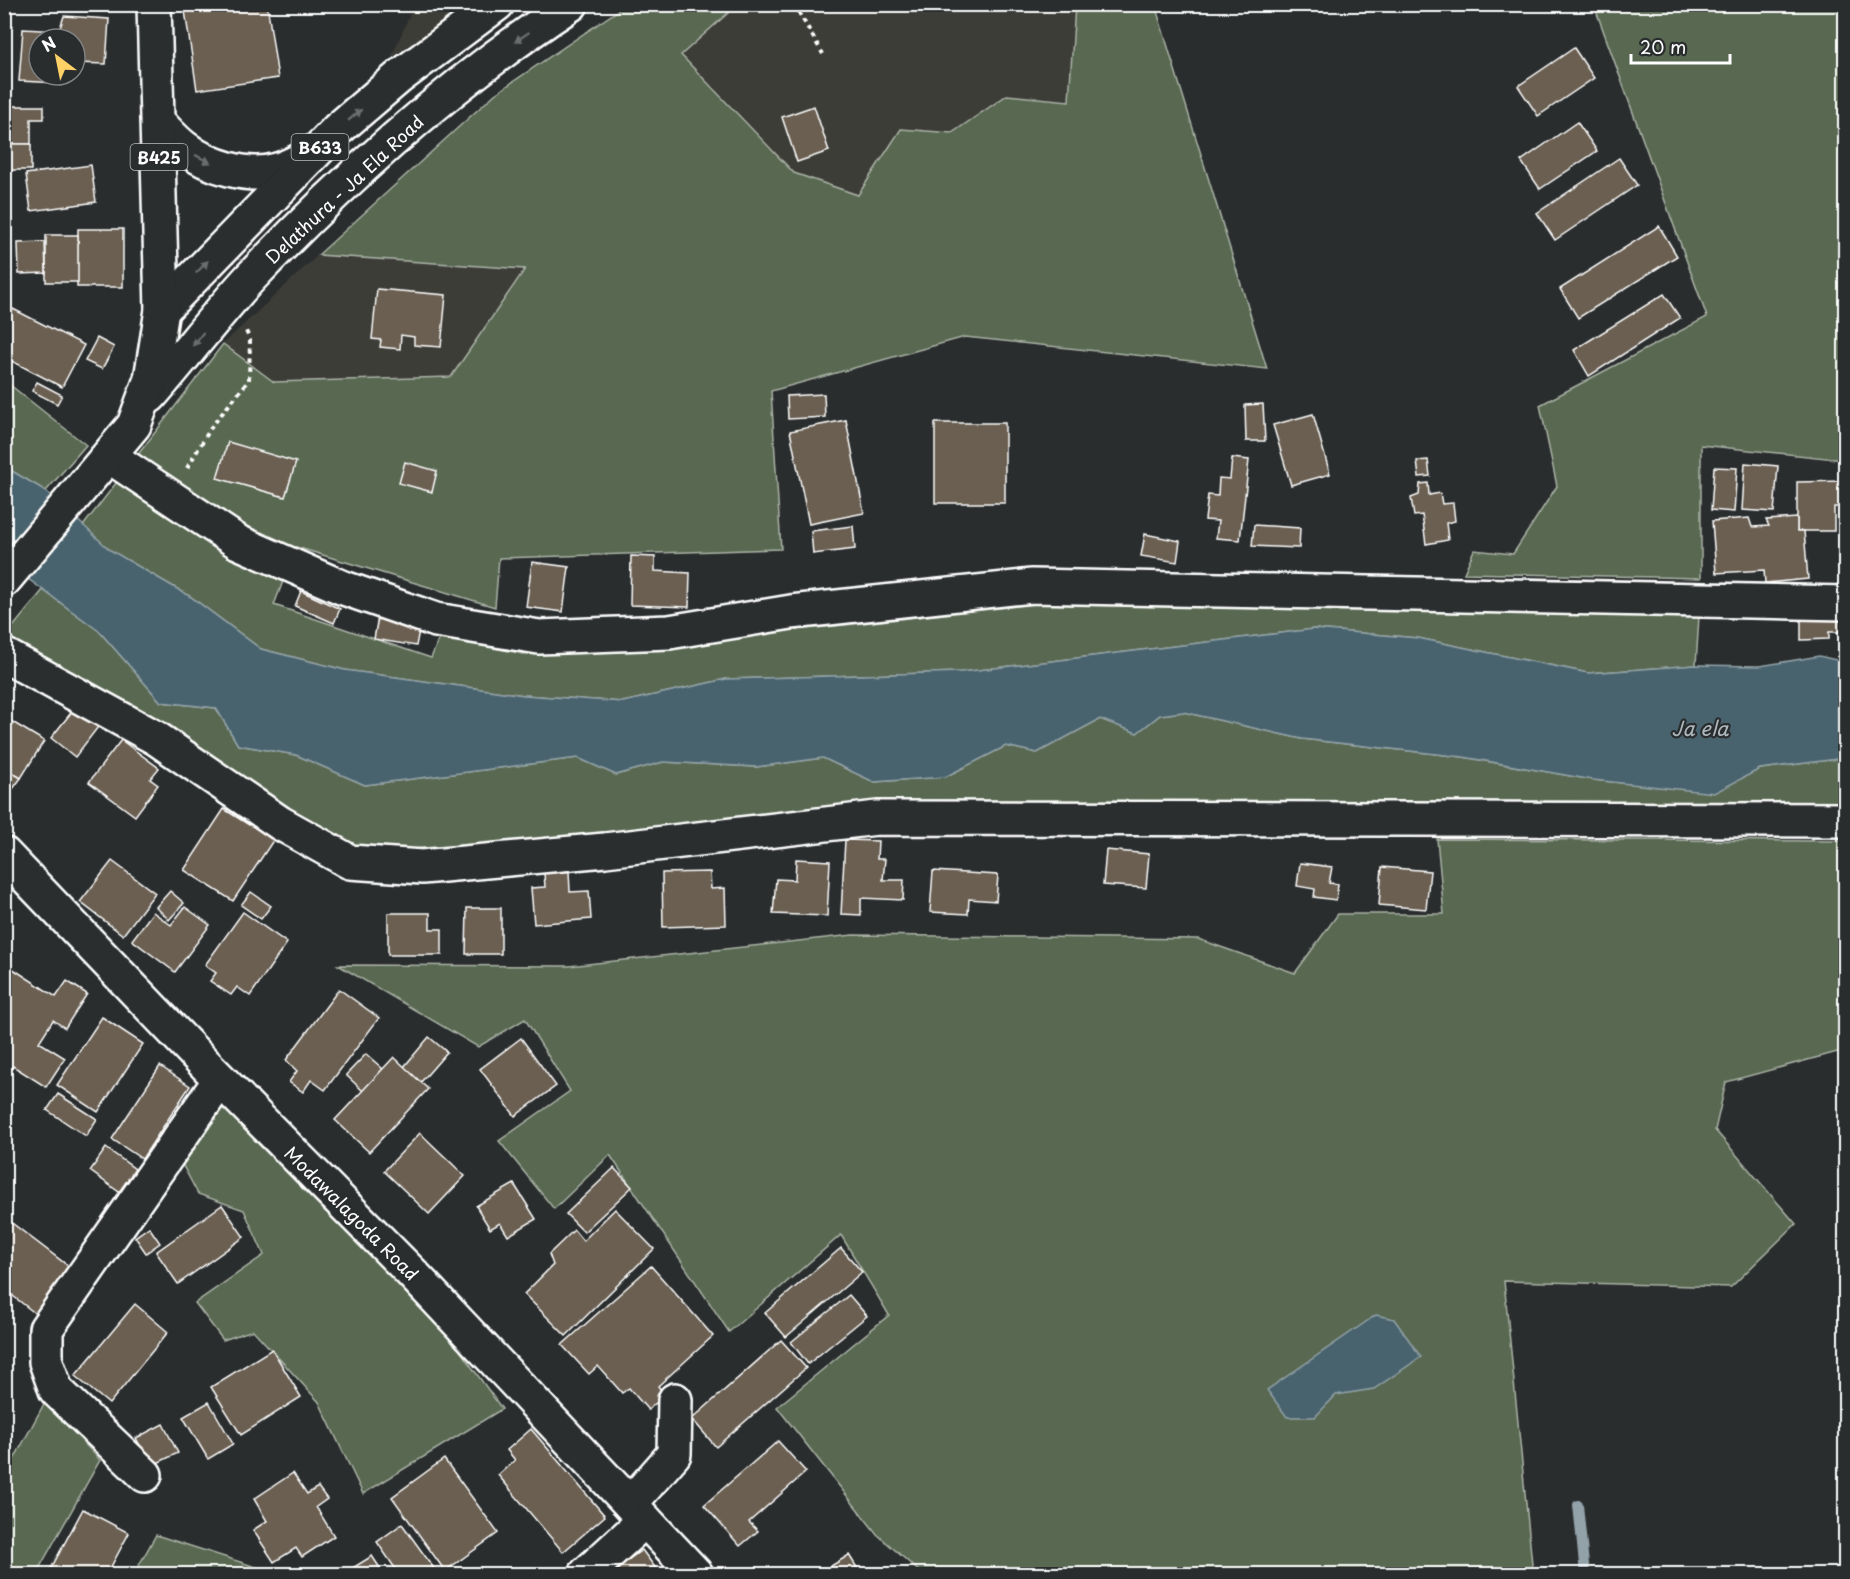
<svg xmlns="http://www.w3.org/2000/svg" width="1850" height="1579" font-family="'Playpen Sans',sans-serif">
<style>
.built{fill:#3d3c38}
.green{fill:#596851;stroke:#acb4a8;stroke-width:1.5}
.water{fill:#4a646e;stroke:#92a2a8;stroke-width:1.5}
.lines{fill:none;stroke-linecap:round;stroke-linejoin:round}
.stream{stroke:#92a2a8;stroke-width:10}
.building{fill:#6a5e51;stroke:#fff;stroke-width:1.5}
.minor-casing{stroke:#fff;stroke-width:38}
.major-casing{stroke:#fff;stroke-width:38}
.path{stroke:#fff;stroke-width:4;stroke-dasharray:4.5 4.5;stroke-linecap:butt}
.minor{stroke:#2a2d2e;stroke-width:33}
.major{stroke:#2a2d2e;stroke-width:33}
.oneway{fill:#6a6c6d}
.labels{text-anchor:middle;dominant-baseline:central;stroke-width:4.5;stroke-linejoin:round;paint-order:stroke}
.shield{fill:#2a2d2e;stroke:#bfc0c0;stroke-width:1.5}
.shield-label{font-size:16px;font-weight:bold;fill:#fff}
.street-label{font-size:18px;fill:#fff;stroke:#2a2d2e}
.water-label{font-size:20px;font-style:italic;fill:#aeb9be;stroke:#2a2d2e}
</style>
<rect width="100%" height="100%" fill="#2a2d2e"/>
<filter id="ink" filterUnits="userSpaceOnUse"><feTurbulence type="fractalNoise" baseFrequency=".0167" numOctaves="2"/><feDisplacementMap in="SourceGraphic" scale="12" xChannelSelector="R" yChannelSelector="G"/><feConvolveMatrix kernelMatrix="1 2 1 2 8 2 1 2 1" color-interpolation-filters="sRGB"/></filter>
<g filter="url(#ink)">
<g class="built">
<polygon points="414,5 467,5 391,58"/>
<polygon points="737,5 1075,5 1069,101 1007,95 952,133 901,129 859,195 794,173 681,55"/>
<polygon points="318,255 525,269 451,378 281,387 223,344"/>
</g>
<g class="green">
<polygon points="626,5 737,5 681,55 794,173 858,195 901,129 952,133 1007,95 1069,101 1075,5 1155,5 1267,369 965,337 771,391 781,549 499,558 495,607 296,547 274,605 431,658 440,636 523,654 826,627 1037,604 1261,603 1699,616 1696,665 1588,673 1418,638 1314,629 962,672 726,679 623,702 524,695 345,670 261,649 191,597 110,550 83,526 223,344 274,382 451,377 525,269 318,255 495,94"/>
<polygon points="1594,5 1845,5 1845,460 1701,445 1701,578 1464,573 1474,550 1513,554 1557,486 1540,405 1707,317"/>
<polygon points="5,381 86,445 46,491 5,467"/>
<polygon points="43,590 99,631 161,702 216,708 238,745 296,755 365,785 578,758 616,775 663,762 756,767 823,758 874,782 945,777 1006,746 1037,753 1100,719 1137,733 1160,715 1183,712 1302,739 1463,757 1593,780 1713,792 1760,769 1845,758 1845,808 599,835 397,850 348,850 4,638"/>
<polygon points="1437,839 1845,841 1845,1050 1726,1082 1715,1130 1796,1224 1731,1287 1504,1281 1533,1574 922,1574 877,1534 777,1407 889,1315 841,1235 729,1332 610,1155 554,1209 499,1141 570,1091 525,1019 478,1047 338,965 569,966 853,935 1198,939 1295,973 1338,914 1444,914"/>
<polygon points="221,1105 446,1331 502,1409 363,1494 319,1402 253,1330 223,1340 195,1303 264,1255 244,1210 198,1194 182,1164"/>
<polygon points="45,1402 100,1460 36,1574 5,1574 5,1476"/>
<polygon points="156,1535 278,1574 134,1574"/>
</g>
<g class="water">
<polygon points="5,467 46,491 110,550 191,597 261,649 345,670 524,695 623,702 726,679 962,672 1314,629 1418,638 1588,673 1696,665 1760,666 1819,656 1845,662 1845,758 1760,769 1714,793 1593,780 1463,757 1302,739 1183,712 1160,715 1137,733 1100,719 1037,753 1006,746 945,777 874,782 823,758 756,767 663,762 616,775 578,758 365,785 296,755 238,745 216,708 161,702 99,631 5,562"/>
<polygon points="1376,1315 1394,1319 1421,1357 1374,1389 1336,1395 1315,1417 1287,1417 1267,1390"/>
</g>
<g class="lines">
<polyline class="stream" points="1578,1505 1585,1574"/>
</g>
<g class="building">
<polygon points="184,4 267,4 278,78 197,90"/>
<polygon points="64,16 109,19 106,64 75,63 75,39 39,39 39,75 60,75 60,83 19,81 23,29 59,31"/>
<polygon points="1574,48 1594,78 1538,116 1518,86"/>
<polygon points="4,106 44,106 44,119 31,119 31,144 4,144"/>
<polygon points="814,106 829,151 797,162 782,117"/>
<polygon points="1577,122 1597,151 1540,189 1521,161"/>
<rect x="4" y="144" width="27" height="26"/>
<polygon points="1619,158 1637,185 1555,240 1537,213"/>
<polygon points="91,165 96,202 31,211 26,174"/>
<polygon points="1659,226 1677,256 1578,318 1560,289"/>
<polygon points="78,229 123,229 123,287 77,287"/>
<rect x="46" y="235" width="32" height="47"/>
<polygon points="45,242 46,273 19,274 18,243"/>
<polygon points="377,289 446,295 441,347 414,345 414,337 401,335 400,349 380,347 381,340 372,339"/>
<polygon points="1664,294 1680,318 1589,376 1574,350"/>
<polygon points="13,309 84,345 62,387 4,357 4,326"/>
<polygon points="97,338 114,347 102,369 85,361"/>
<polygon points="37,382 62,395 57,404 32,391"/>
<polygon points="824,394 825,417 788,419 787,396"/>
<polygon points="1263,404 1265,441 1246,441 1245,405"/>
<polygon points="1313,414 1330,474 1291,485 1273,425"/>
<polygon points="846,420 864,513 809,524 790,431"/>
<rect x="935" y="423" width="70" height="80"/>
<polygon points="228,442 296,462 285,497 217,478"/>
<polygon points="1232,458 1249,460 1240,540 1216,538 1218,521 1205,520 1208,495 1218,496 1219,478 1230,479"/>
<polygon points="1428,460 1430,476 1419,477 1417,461"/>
<polygon points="405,462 437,471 432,492 399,483"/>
<polygon points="1745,463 1778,466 1774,512 1742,510"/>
<polygon points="1714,467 1737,468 1734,512 1711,510"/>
<polygon points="1846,481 1846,507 1834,507 1834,531 1797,531 1797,482"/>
<polygon points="1428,483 1429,495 1440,493 1442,504 1453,503 1455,521 1446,523 1448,540 1426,544 1422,515 1414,516 1411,498 1419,495 1420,484"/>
<polygon points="1749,518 1752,527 1769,526 1766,520 1797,518 1797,531 1804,531 1808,579 1765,583 1764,570 1716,573 1712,521"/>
<polygon points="1254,525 1300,528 1299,548 1252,546"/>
<polygon points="853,526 855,549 813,554 811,531"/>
<polygon points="1145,534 1180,541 1177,562 1141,556"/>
<polygon points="631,556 655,557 655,571 690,573 689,607 630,605"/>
<polygon points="532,562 569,567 563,612 526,607"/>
<polygon points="301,591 340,609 334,623 295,606"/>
<polygon points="1846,612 1846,641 1842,641 1843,632 1829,632 1829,639 1801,640 1801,613"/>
<polygon points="378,617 420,625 416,646 374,639"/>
<polygon points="74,709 98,727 75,757 51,738"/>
<polygon points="4,717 44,741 21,778 4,768"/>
<polygon points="121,740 159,768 150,779 158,785 135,816 89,782"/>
<polygon points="4,768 21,778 4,801"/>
<polygon points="224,809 249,825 252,821 276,836 233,901 184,870"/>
<polygon points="845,840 878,841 877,859 885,859 883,880 904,880 903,900 861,898 861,915 841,914"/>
<polygon points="1106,850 1149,854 1146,888 1103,885"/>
<polygon points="796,859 830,861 827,916 773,914 776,879 795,880"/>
<polygon points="112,861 155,893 123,935 80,902"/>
<polygon points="1300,863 1332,867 1329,883 1338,884 1336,900 1314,897 1315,889 1297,886"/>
<polygon points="1382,867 1430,871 1426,909 1379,905"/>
<polygon points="569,871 570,892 589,891 591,919 534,924 531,888 545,887 544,873"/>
<polygon points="933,871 998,875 996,901 969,899 968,914 930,912"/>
<polygon points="710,872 711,889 725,888 726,925 663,927 662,873"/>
<polygon points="170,891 184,903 169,920 156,907"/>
<polygon points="251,892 271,906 261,919 241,905"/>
<polygon points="185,907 210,925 175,972 132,940 153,912 171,925"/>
<polygon points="467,908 501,908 501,954 466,954"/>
<polygon points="243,912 287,943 250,996 237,987 231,995 210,981 216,973 205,965"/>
<polygon points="388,913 430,913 430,929 442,929 442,955 388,955"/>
<polygon points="4,963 56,997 67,981 87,994 65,1028 53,1020 39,1042 65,1058 46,1087 13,1066 4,1080"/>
<polygon points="339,989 379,1018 325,1090 311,1080 303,1092 289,1082 297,1071 286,1060"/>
<polygon points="102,1017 143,1044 98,1112 57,1085"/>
<polygon points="429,1037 447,1052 421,1082 403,1068"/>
<polygon points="521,1038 556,1086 515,1116 480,1069"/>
<polygon points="366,1054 383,1069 363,1091 346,1075"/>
<polygon points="394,1057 428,1089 369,1152 335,1120"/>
<polygon points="160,1066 190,1086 142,1159 112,1139"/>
<polygon points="58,1094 97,1119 86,1136 47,1110"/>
<polygon points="420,1133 465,1176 429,1214 384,1171"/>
<polygon points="106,1148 135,1169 119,1192 90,1171"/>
<polygon points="614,1168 632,1187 584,1232 566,1214"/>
<polygon points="514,1184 536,1219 508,1236 500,1223 490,1229 476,1206"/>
<polygon points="222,1205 244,1237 178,1284 156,1252"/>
<polygon points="615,1209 654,1249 566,1336 524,1294 553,1265 549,1254 574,1230 583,1241"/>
<polygon points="4,1217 72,1269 36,1314 4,1289"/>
<polygon points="149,1227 160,1243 146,1253 135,1237"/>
<polygon points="841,1248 862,1272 786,1337 765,1313"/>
<polygon points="651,1266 713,1336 658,1386 665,1395 648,1410 629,1388 622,1393 598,1366 589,1374 562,1345"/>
<polygon points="849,1295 867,1316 808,1364 791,1342"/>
<polygon points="135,1304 168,1332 109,1404 75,1376"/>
<polygon points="781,1340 806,1368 716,1447 692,1419"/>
<polygon points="272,1349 301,1397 241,1435 211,1387"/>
<polygon points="209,1402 233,1444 208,1459 183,1417"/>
<polygon points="163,1424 178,1453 151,1466 136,1438"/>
<polygon points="531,1429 605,1516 563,1552 498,1475 515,1460 507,1450"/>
<polygon points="778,1441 806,1472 749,1522 758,1531 740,1546 704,1505"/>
<polygon points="444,1459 498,1533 445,1571 392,1497"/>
<polygon points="293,1473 307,1494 318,1487 327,1499 316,1507 334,1536 302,1557 296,1548 274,1562 253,1530 267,1521 254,1499"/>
<polygon points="83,1509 129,1533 107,1574 48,1574"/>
<polygon points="402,1524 438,1574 399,1574 377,1542"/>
<polygon points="642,1550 660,1574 608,1574"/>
<polygon points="849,1555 861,1574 818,1574"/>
<polygon points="372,1556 384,1574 343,1574"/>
</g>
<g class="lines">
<defs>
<g id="minor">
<polyline points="109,456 238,542 341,587 436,620 539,637 669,632 791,612 1032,586 1846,603"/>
<polyline points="4,655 156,738 280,823 350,862 422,867 605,850 877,818 1846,820"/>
<polyline points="4,854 208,1067 410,1271 696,1574"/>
<polyline points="145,1475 56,1390 46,1362 46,1329 220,1080"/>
<polyline points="630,1504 674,1454 675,1400"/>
<polyline points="586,1574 645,1520"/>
</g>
<g id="major">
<path d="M158 122C167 131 175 141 185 148 208 166 249 179 277 170 286 168 295 163 303 159"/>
<polyline points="162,310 338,129 399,77 497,4"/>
<path d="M150 396C184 357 215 316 250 278 347 176 453 81 571 4"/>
<polyline points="4,580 134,425 151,379 162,310 154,4"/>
</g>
</defs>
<use href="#minor" class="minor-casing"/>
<use href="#major" class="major-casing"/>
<g class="path">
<polyline points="794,4 823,54"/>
<polyline points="187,468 212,426 249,380 250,340 246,331"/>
</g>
<use href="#minor" class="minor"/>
<use href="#major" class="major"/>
</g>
<defs><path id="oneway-solid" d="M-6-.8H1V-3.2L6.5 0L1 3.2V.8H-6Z" transform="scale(1.5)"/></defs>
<g class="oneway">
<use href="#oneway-solid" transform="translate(522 37) rotate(146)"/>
<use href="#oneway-solid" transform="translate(355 115) rotate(-40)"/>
<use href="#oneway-solid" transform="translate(203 159) rotate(27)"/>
<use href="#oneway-solid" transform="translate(202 267) rotate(-46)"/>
<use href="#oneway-solid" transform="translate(198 339) rotate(128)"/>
</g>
</g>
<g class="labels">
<g class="shield">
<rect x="291.5" y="134" width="57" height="26" rx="4.5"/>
<rect x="130.5" y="144" width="57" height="26" rx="4.5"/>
</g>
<g class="shield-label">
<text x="320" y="147">B633</text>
<text x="159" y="157">B425</text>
</g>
<g class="street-label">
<text transform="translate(344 189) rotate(-43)">Delathura - Ja Ela Road</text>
<text transform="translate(352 1213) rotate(45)">Modawalagoda Road</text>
</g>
<g class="water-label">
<text x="1700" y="728">Ja ela</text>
</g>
</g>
<rect width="1850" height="1579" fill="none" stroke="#2a2d2e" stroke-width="24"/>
<rect x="12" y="12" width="1826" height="1555" fill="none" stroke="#fff" stroke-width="2" filter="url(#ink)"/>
<g transform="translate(57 57) rotate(328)"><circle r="28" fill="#2a2d2e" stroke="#7f8182" stroke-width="1.5"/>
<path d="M0-4.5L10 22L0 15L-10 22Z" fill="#ffd166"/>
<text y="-9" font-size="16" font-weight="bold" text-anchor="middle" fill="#ffffff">N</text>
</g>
<path d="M1631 54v9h99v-9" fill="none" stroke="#ffffff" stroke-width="3"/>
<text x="1640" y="54" font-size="18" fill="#ffffff" stroke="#2a2d2e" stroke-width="4.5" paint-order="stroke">20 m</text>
</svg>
